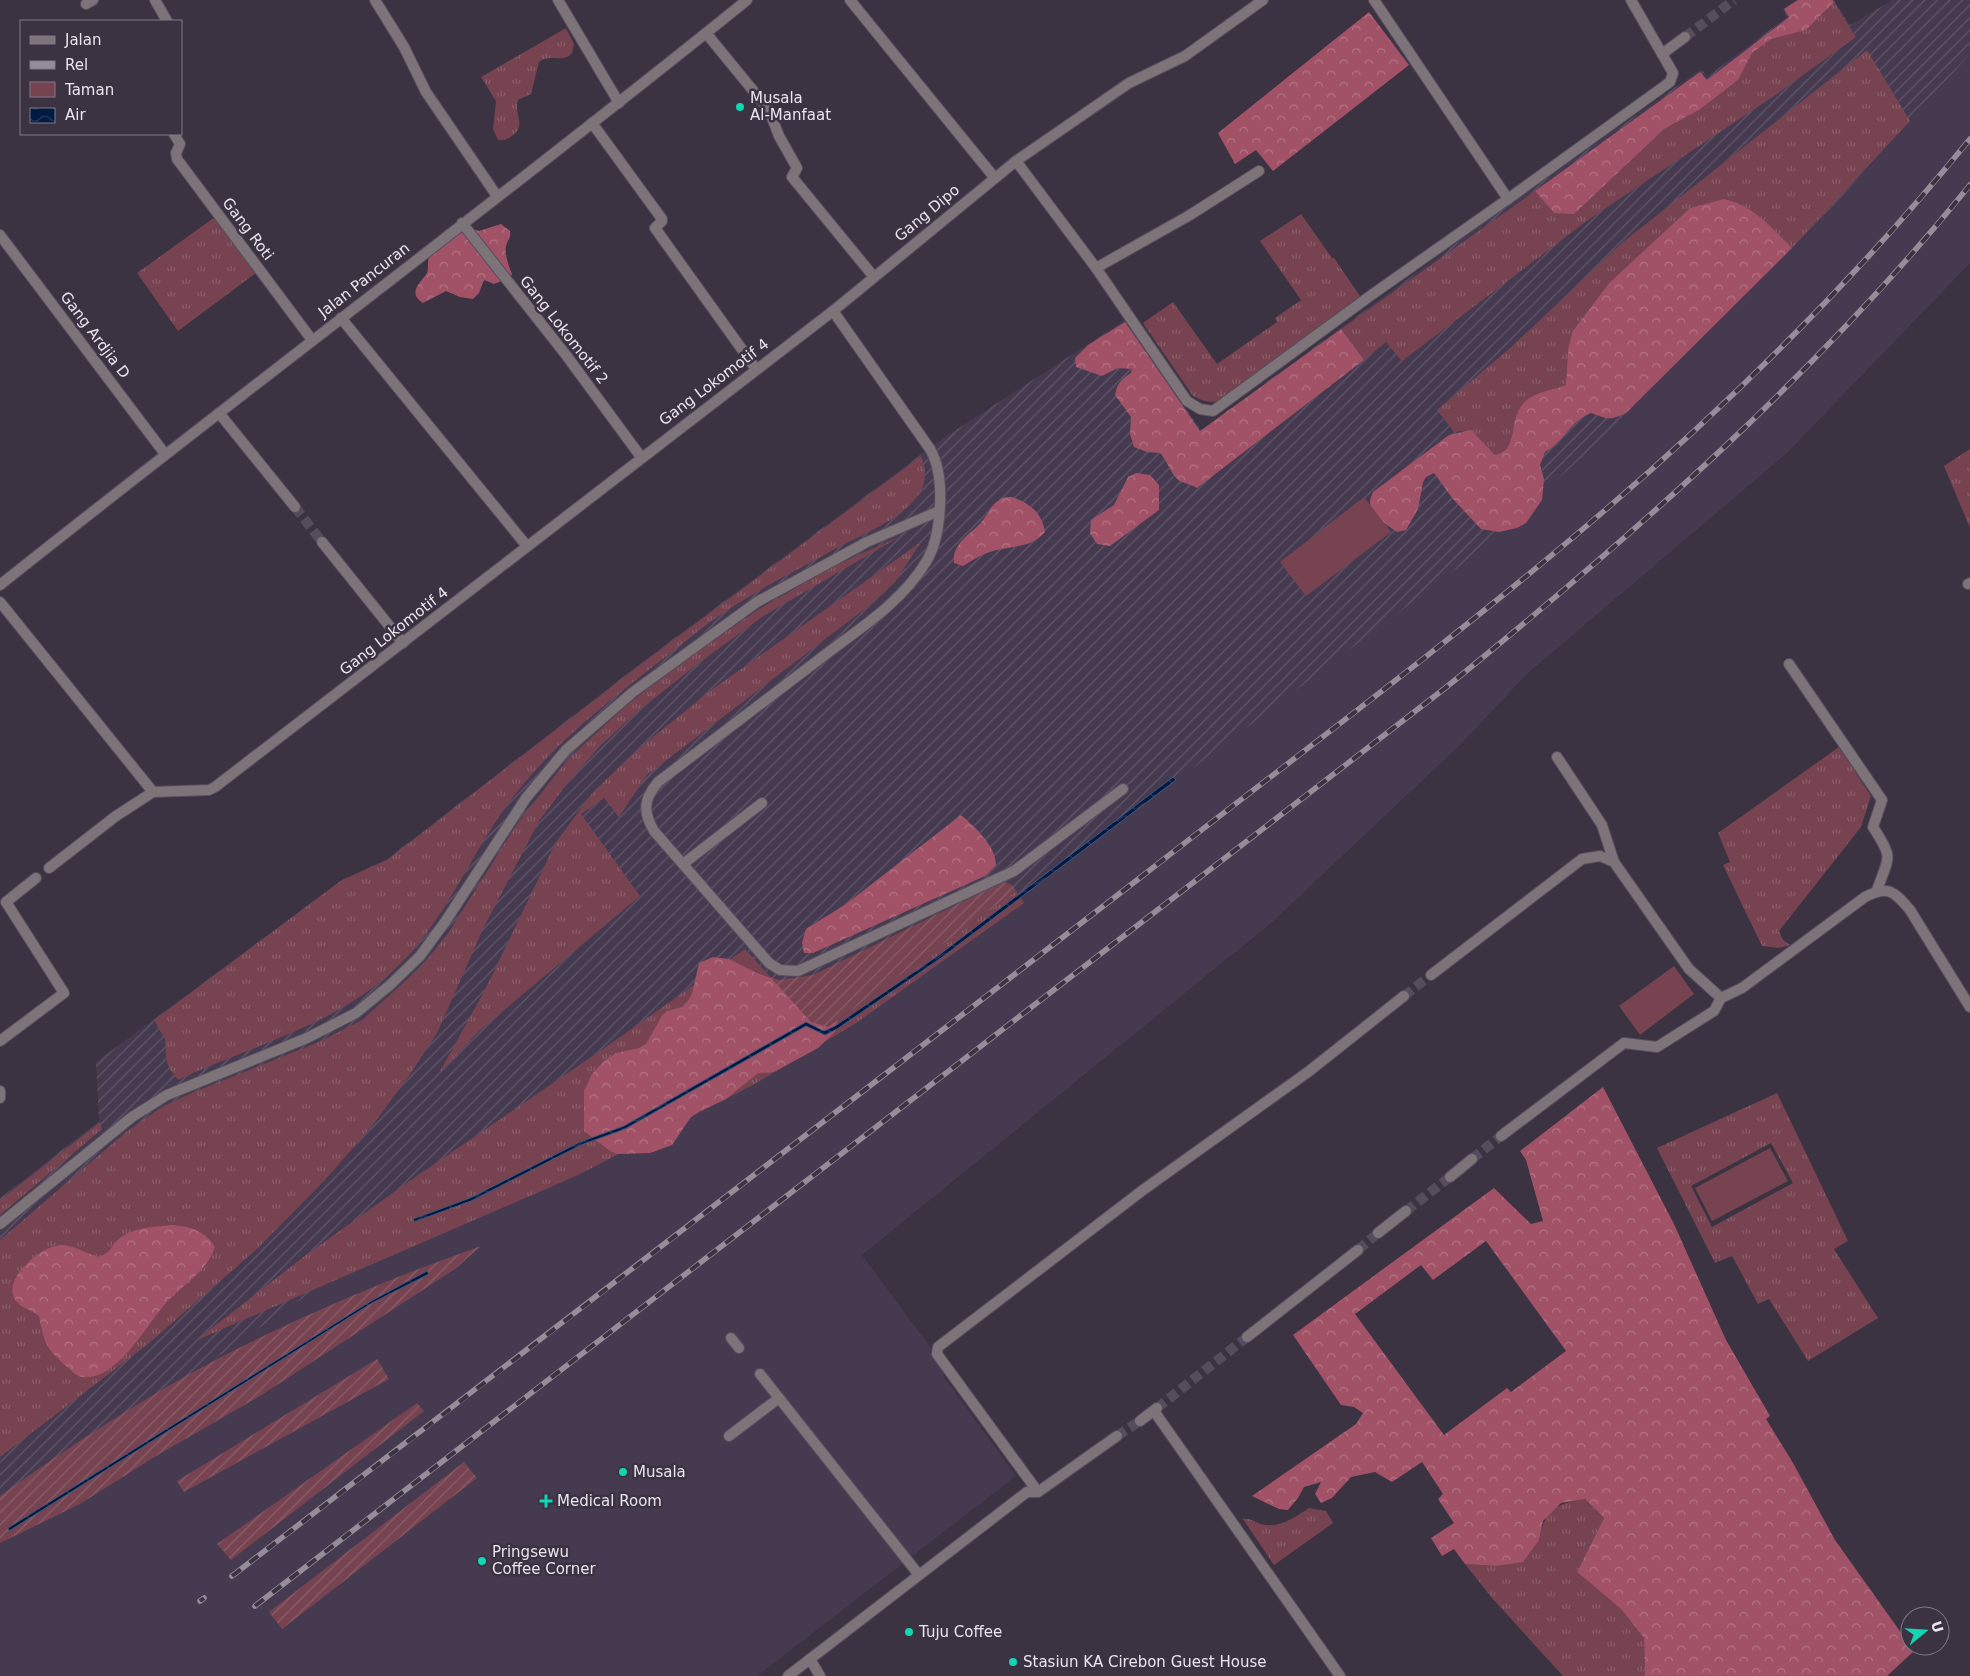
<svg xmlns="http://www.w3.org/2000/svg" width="1970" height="1676" font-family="'DejaVu Sans',sans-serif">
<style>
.built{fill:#463a50}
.industrial{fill:url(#industrial-furrows)}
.grass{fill:url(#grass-tufts);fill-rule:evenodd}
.forest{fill:url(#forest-crowns);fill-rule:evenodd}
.park{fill:#774350}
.garden{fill:url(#garden-furrows)}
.water{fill:url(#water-waves);stroke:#465777}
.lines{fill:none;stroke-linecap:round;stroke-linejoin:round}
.street-tunnel{stroke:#554d5c;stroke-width:10;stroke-dasharray:10 5;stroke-linecap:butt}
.lane-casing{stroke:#574e5e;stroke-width:12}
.street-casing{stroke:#574e5e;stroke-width:12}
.lane{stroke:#7d747a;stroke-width:10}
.street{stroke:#7d747a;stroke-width:10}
.rail-casing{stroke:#958e9a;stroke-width:5.5}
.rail{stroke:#3b3242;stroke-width:4;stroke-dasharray:11;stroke-linecap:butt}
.poi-dot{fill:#12d5b4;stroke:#3b3242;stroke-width:2}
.labels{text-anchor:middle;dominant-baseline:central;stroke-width:5;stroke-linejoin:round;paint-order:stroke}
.poi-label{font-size:15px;fill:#eae4ee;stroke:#3b3242;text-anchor:start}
.street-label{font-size:15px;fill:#eae4ee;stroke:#3b3242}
</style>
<defs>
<pattern id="industrial-furrows" width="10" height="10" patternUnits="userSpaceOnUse" patternTransform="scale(1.25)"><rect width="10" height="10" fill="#463a50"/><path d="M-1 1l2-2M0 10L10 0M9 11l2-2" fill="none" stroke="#61566a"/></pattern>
<pattern id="grass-tufts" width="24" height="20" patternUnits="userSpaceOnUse" patternTransform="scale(1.25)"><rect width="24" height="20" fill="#774350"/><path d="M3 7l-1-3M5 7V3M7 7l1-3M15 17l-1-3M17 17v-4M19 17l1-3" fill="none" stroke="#8a5e6a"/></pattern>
<pattern id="forest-crowns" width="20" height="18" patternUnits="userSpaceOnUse" patternTransform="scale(1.25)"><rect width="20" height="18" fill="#a25267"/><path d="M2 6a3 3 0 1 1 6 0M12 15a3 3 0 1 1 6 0" fill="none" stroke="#b37384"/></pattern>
<pattern id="garden-furrows" width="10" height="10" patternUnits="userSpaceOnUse" patternTransform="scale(1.25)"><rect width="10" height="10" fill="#774350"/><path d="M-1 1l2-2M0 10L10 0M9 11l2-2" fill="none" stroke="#8a5e6a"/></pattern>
<pattern id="water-waves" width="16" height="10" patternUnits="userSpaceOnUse" patternTransform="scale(1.25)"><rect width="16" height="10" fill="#001a44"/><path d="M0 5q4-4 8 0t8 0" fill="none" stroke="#253b5f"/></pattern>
</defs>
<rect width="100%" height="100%" fill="#3b3242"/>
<polygon class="built" points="1970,54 1970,263 1787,453 1528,673 1460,745 1270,924 862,1255 948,1371 943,1376 1016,1476 757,1676 0,1676 0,1506 414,1222 1464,563 1646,400 1751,298"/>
<polygon class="industrial" points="1795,0 1834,0 1850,25 1893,0 1970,0 1970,54 1751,298 1646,400 1464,563 1131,815 826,1034 414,1222 0,1506 0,1198 99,1121 96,1062 342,880 387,859 641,663 939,441 1125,320 1201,430 1506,207 1701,69 1708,76 1787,17 1783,9"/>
<g class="grass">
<polygon points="1834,2 1856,37 1774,96 1588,220 1402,361 1386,342 1364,360 1341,329 1535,191 1554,213 1644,147 1664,129 1699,110 1738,80 1752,53 1771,39 1806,30"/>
<path d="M566 28 574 44 572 53C564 64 549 53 539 62L531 94 518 100C513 113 527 125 513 135 508 139 505 141 498 140L493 129 496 101 481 77Z"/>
<path d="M1867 50 1910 121 1792 248 1764 220 1690 208 1609 283 1579 323 1568 349 1566 385C1555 390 1542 390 1532 396 1506 413 1521 449 1495 455L1482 442 1462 431 1454 432 1437 410 1509 349 1623 242Z"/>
<path d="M1301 214 1332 258H1334L1360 296 1221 400C1211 404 1202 401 1193 396L1143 323 1173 302 1217 364 1277 322 1275 318 1301 300 1260 241Z"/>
<polygon points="215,217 256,273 178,331 137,273"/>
<polygon points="1970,449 1970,528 1944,466"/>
<path d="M921 456C926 467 927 483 919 494 900 521 862 534 835 549 788 575 739 599 697 632 630 686 558 735 507 805 469 858 444 922 397 967 336 1026 252 1045 178 1080L169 1068 166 1057 165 1039 154 1020 342 880 387 860 641 664Z"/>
<polygon points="901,536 765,615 700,662 636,713 601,745 570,780 539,821 483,929 437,1033 411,1073 372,1126 325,1180 257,1249 148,1344 0,1457 0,1240 126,1132 162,1107 187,1095 319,1042 362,1020 421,967 449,932 517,824 568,759 629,703 695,653 759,609 836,565"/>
<polygon points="921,542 895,582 874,602 647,775 619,817 604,798 581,814 640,896 478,1032 438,1075 486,988 556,842 594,791 643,745 710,691"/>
<polygon points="1839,747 1871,796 1861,827 1779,931 1783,940 1790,945 1779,948 1762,946 1723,865 1730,862 1718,833"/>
<polygon points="1016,891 1024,903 856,1023 751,1086 576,1176 195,1341 306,1255 408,1182 603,1049 745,949 811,1022 828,1027"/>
<path d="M1777 1093 1848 1241 1834 1249 1878 1318 1808 1361 1769 1299 1758 1304 1732 1256 1715 1263 1657 1148ZM1771 1143 1793 1183 1712 1227 1691 1186Z"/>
<polygon points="100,1122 102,1129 0,1215 0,1200"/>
<path d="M1585 1499 1604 1518 1577 1572 1621 1609 1644 1638 1645 1676H1563L1492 1598 1465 1564 1495 1566 1539 1540C1545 1509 1555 1504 1585 1499Z"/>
<path d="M1309 1508 1326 1511 1333 1523 1274 1565 1243 1519C1251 1518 1254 1522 1261 1524 1279 1529 1295 1517 1309 1508Z"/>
</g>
<g class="forest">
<polygon points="1798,0 1833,0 1834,2 1806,30 1771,39 1752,53 1738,80 1699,110 1664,129 1574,214 1554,213 1535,191 1700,72 1707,80 1789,17 1784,9"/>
<polygon points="1369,12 1409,65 1273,171 1256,150 1235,164 1218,133"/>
<path d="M1724 199C1754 206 1771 227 1792 248L1626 413C1609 421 1608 419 1591 413 1570 421 1564 442 1545 452L1540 465 1544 479 1542 500 1526 523 1517 528 1499 532 1481 529 1453 499 1434 473 1426 477 1423 482 1418 509 1406 530 1397 532 1371 514 1370 500 1373 492 1449 435 1471 430 1495 455C1519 450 1508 421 1523 404 1533 391 1552 391 1566 385L1568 349 1573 331 1609 283 1690 208Z"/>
<path d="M501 224 510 231C511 238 509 238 507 243 503 252 509 266 512 274L510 278 494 284 484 280 479 293 473 299 460 297 446 291 423 303C406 292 422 282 427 273 429 268 427 262 429 257 433 248 440 237 446 229L467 227 479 231Z"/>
<path d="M1125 322 1200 431 1341 329 1364 360 1197 488C1192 485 1187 484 1182 482 1171 477 1168 461 1160 453L1147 452 1134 447 1130 434 1131 417 1115 395C1117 384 1121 379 1131 373L1132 369 1118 368 1102 376 1076 367 1075 358 1088 345Z"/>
<polygon points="1136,473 1150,475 1159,485 1159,510 1110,546 1097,544 1090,533 1091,520 1114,505 1128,477"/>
<path d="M1012 497C1031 503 1042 514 1045 532 1030 550 1007 545 987 553 979 556 971 561 963 566L954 563C951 543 973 533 983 520 988 514 991 505 998 501 1002 497 1006 497 1012 497Z"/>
<path d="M961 815C975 827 996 846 996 865L985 876 813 953H804L802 943 806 929 846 904Z"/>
<polygon points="713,957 729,959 759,974 821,996 838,1015 836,1031 818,1048 774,1072 758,1073 726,1099 698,1112 691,1117 672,1145 650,1153 617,1154 610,1151 584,1131 584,1091 592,1074 603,1062 616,1053 639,1048 646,1044 662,1016 667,1011 682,1007 688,1001 692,994 699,963"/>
<path d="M1603 1087 1674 1224 1726 1340 1770 1416 1766 1419 1793 1463 1835 1540 1914 1651 1887 1676H1645L1644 1638 1621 1609 1577 1572 1604 1518 1585 1499 1561 1503 1543 1521 1539 1540 1523 1562 1495 1566 1465 1564 1454 1549 1442 1556 1431 1538 1454 1523 1438 1499 1443 1494 1422 1462 1392 1482 1375 1472 1351 1477 1332 1498 1321 1503 1315 1494 1321 1482 1304 1487 1298 1498 1288 1510 1279 1509 1252 1496 1356 1424 1363 1413 1354 1407 1341 1405 1293 1335 1494 1188 1531 1224 1543 1221 1526 1160 1520 1151ZM1486 1241 1566 1351 1511 1392 1507 1388 1444 1435 1355 1314 1421 1265 1433 1280Z"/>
<path d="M173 1225C192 1227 205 1231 215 1247 206 1273 183 1284 165 1304 147 1325 116 1381 83 1377 77 1377 72 1371 67 1367 47 1349 44 1344 39 1316 30 1308 18 1309 13 1295 7 1275 43 1245 62 1245 73 1245 87 1254 99 1257 111 1252 108 1251 116 1242 129 1227 155 1227 173 1225Z"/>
</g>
<g class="park">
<polygon points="1364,497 1391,532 1306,596 1280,562"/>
<polygon points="1674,966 1694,994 1640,1035 1619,1006"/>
<polygon points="1770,1148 1788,1181 1712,1221 1695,1188"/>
</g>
<g class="garden">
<polygon points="1003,882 1011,884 1016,891 828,1027 811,1022 770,977 779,980 813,975"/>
<path d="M481 1246 455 1269 260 1396 156 1456 80 1504 0 1543V1496C70 1446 144 1397 221 1357 305 1314 393 1277 481 1246Z"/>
<polygon points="377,1359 389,1379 184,1492 177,1481"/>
<polygon points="417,1403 424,1411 231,1560 217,1544"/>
<polygon points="464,1462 477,1478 282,1629 269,1612"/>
</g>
<g class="water">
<polygon points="1173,777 1176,780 941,958 837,1029 825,1035 806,1026 625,1129 581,1145 471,1201 414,1222 413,1219 470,1198 580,1142 624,1126 806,1022 824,1031 835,1026 939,955"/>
<polygon points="427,1271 429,1274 372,1303 9,1531 8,1528 371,1301"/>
</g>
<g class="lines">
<g class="street-tunnel">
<polyline points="1685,37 1734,0"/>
<polyline points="295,507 322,542"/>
<polyline points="1404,996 1431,975"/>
<polyline points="1472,1159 1501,1136"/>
<polyline points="1406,1211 1450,1177"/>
<polyline points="1358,1250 1378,1233"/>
<polyline points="1157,1408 1247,1337"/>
<polyline points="1117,1436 1140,1421"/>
</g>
<defs>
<g id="lane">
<polyline points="375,0 404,47 426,92 497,196"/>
<path d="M930 449C946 476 942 536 926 562 900 605 855 631 817 661 764 701 711 742 658 782 643 800 643 812 654 831L769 963 780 970 798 971 1014 871 1123 789"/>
<polyline points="683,864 762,803"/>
<polyline points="0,1224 132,1117 167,1095 307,1038 356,1013 390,985 420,956 445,922 526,798 566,750 633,692 757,602 867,542 939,511"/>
<polyline points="731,1338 739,1348"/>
<polyline points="760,1374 779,1398"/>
<polyline points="729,1436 779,1398 919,1575"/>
</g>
<g id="street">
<polyline points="155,0 167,21"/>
<polyline points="558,0 619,103"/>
<polyline points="850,0 994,177"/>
<polyline points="1374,0 1508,199"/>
<polyline points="86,4 93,0"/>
<polyline points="706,33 769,110 779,136 797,168 792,177 874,277"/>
<polyline points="1662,54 1685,37"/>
<polyline points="592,123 662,219 662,221 655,228 756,369"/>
<polyline points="174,134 180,144 176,153 177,159 312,340"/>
<polyline points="1016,161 1129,83 1185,56 1263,0"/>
<polyline points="462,223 566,355 641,457"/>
<polyline points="0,235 165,454"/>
<polyline points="1096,268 1190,215 1259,171"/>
<polyline points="341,318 526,545"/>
<polyline points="219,413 295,507"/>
<polyline points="930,449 833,311 1016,161 1096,268 1187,401 1200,409 1213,411 1370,296 1508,199 1670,82 1673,73 1631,0"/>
<polyline points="322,542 403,643"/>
<polyline points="1968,584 1970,583"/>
<path d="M0 585C247 388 501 199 747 0"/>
<polyline points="0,602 153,792 209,790 215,787 833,311"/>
<path d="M1789 664 1882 800 1873 827C1894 859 1889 856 1877 890"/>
<polyline points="1557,757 1602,825 1614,862"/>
<polyline points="49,868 116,816 153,792"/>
<polyline points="1431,975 1582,859 1600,856 1614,862 1689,969 1721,998"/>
<polyline points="0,1041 64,993 6,902 36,878"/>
<polyline points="0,1091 0,1098"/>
<path d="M1501 1136 1624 1043 1657 1047 1714 1011 1721 998 1742 988 1865 897C1888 885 1894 891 1910 910L1970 1007"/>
<polyline points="1450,1177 1472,1159"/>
<polyline points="1378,1233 1406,1211"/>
<polyline points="1247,1337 1358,1250"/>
<polyline points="1154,1411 1340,1676"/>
<polyline points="1140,1421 1157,1408"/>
<polyline points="1038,1492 937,1354 938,1347 1143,1190 1308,1072 1404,996"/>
<polyline points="810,1659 820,1676"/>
<polyline points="788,1676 1027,1492 1038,1492 1117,1436"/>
</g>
</defs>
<use href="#lane" class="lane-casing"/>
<use href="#street" class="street-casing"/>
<use href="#lane" class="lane"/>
<use href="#street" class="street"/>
<defs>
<g id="rail">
<path d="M232 1576C536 1344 838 1110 1141 877 1296 756 1455 639 1604 511 1736 398 1860 274 1970 139"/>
<polyline points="200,1601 204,1598"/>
<path d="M255 1606 1444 689C1633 536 1816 375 1970 185"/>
</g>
</defs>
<use href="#rail" class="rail-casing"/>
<use href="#rail" class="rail"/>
</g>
<g class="poi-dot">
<circle cx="740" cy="107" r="5"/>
<circle cx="623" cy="1472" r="5"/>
<path d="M543.5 1493.5h5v5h5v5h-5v5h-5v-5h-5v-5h5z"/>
<circle cx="482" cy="1561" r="5"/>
<circle cx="909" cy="1632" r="5"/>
<circle cx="1013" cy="1662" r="5"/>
</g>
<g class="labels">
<g class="poi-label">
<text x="750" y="98">Musala<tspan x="750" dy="17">Al-Manfaat</tspan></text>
<text x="633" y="1472">Musala</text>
<text x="557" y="1501">Medical Room</text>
<text x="492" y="1552">Pringsewu<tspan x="492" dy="17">Coffee Corner</tspan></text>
<text x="919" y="1632">Tuju Coffee</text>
<text x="1023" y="1662">Stasiun KA Cirebon Guest House</text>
</g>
<g class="street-label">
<text transform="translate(927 213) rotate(-40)">Gang Dipo</text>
<text transform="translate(248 229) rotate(53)">Gang Roti</text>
<text transform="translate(364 280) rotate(-38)">Jalan Pancuran</text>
<text transform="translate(564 330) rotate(52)">Gang Lokomotif 2</text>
<text transform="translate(95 335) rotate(53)">Gang Ardjia D</text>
<text transform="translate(714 382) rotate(-37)">Gang Lokomotif 4</text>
<text transform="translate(394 631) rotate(-38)">Gang Lokomotif 4</text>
</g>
</g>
<rect x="20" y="20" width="162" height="115" fill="#3b3242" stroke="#817987"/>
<rect x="30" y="36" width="25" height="8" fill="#7d747a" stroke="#817987"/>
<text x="65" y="45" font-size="15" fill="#eae4ee">Jalan</text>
<rect x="30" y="61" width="25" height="8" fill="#958e9a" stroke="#817987"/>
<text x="65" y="70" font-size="15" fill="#eae4ee">Rel</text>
<rect x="30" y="82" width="25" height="15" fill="#774350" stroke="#817987"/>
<text x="65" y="95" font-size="15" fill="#eae4ee">Taman</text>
<rect x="30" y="108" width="25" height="15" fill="url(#water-waves)" stroke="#817987"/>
<text x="65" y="120" font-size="15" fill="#eae4ee">Air</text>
<g transform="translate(1925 1631) rotate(72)"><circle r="24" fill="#3b3242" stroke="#817987"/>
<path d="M0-4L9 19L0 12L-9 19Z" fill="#12d5b4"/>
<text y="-8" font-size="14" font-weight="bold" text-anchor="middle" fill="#eae4ee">U</text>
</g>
</svg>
